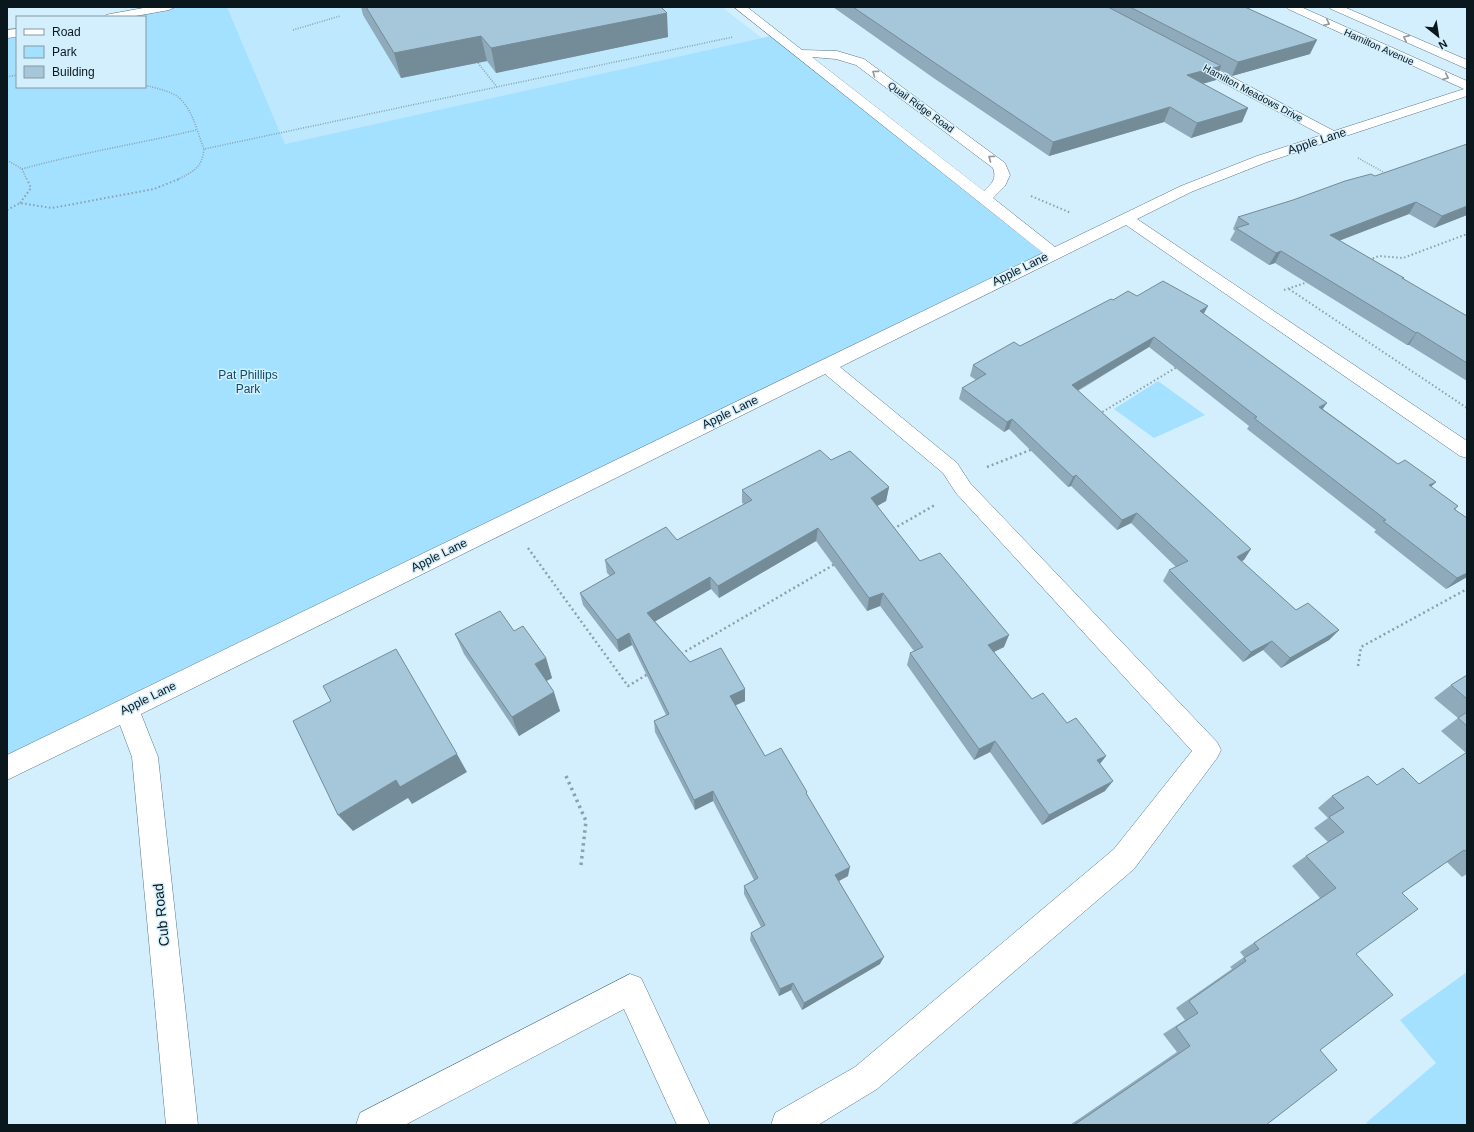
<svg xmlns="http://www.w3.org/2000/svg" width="1474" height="1132" font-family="Helvetica,sans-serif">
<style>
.built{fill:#bde8fe}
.green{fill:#a4e0ff}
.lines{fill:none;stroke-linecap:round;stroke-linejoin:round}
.minor-casing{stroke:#587787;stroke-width:1}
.path-far3{stroke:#8aa0ab;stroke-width:1.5;stroke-dasharray:1 1.5;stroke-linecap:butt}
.path-far2{stroke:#8aa0ab;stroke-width:2;stroke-dasharray:1.5 2.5;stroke-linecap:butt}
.path-far1{stroke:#8aa0ab;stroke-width:2.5;stroke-dasharray:2 3;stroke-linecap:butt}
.path{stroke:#8aa0ab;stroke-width:3.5;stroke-dasharray:2.5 4;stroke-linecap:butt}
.minor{fill:#fff;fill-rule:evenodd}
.wall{fill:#8fabbb}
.shaded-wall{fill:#748b98}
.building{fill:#a6c7d9;stroke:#748b98}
.oneway{stroke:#919799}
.labels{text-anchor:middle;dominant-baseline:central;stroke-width:3;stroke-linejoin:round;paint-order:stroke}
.far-street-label{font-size:10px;fill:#0a171d;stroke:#d3effd}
.street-label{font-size:12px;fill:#0a171d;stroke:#d3effd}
.park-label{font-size:12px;fill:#0c4e69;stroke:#d3effd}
.near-street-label{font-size:14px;fill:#0a171d;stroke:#d3effd}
</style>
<rect width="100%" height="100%" fill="#d3effd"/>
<polygon class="built" points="227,7 722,7 762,38 285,144"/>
<g class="green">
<polygon points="169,7 227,7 285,144 775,35 1053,253 7,768 7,34 17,33 17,87 145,87 145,17 110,17"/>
<polygon points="1158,381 1205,415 1154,438 1114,409"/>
<polygon points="1467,972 1467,1125 1368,1125 1366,1123 1436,1063 1400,1020"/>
</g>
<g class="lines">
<defs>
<g id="minor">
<polygon points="149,7 175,7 169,10 130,17 104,17 106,15 110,14"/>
<path d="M734 7H747L802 50 837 51 864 59 1005 163 1010 175 1005 186 993 198 1055 247 1181 186 1257 156 1322 135 1188 64 1186 61 1188 58H1196L1334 131 1464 89 1288 9 1286 7H1301L1467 81V96L1267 162 1191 192 1137 219 1467 441V458L1460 456 1126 225 840 367 957 463 970 483 1217 742 1221 750 1217 758 1134 869 877 1089 818 1125H771L775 1113 855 1067 1114 849 1192 751 956 493 943 473 825 374 141 714 158 757 198 1125H166L132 757 120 725 7 780V755L1043 253ZM812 57 836 59 856 65 993 168C997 180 992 183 984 191Z"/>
<polygon points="1329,7 1344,7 1467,60 1467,69 1331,9"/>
<polygon points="17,29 17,37 7,38 7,30"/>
<polygon points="630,974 641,978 710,1125 677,1125 624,1009 405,1125 356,1125 360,1113"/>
</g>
</defs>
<use href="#minor" class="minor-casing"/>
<g class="path-far3">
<polyline points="293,30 340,16"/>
<polyline points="478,63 497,87"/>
<polyline points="7,77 17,75"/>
<path d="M145 85C155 88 166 90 175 95 192 105 197 132 204 149"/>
<polyline points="1358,158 1387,174"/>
<polyline points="7,160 22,169 27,180"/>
<path d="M22 169C79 153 138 144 196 130"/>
<path d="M177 180C193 171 202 169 204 149L733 37"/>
</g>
<g class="path-far2">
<polyline points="1031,196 1071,213"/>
<polyline points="20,203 31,188 27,179"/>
<polyline points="7,210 20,203 52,208 154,189 179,179"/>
<polyline points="1369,260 1379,256 1403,258 1467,234"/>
<polyline points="1289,289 1467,408"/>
<polyline points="1284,290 1308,282"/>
<polyline points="1099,414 1177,367"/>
</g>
<g class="path-far1">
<polyline points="987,467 1033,449"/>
<polyline points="893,529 935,505"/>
<polyline points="528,548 628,686 648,674"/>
<polyline points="681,654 835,564"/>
<polyline points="1358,666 1361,647 1467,589"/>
</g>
<polyline class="path" points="566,776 586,821 581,865"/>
<use href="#minor" class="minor"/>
</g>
<g class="wall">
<polygon points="361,7 661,7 668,37 496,73 487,61 401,78 363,15"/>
<polygon points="833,7 1245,7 1310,54 1232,76 1220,70 1216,80 1203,84 1248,108 1242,122 1191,138 1164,122 1049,156 935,79"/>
<polygon points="1375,176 1467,215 1434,228 1409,214 1339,240 1404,278 1403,279 1467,316 1467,381 1409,345 1407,345 1275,263 1269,265 1230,240 1235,231 1233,229 1238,217"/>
<polygon points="1137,296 1204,314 1323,409 1398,464 1431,487 1458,506 1455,510 1467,518 1467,577 1446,589 1374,532 1376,530 1247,429 1249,426 1149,347 1078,391 1244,560 1241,561 1296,610 1339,630 1329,640 1281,668 1263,650 1243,662 1163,581 1169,570 1176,567 1131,523 1117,530 1071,486 1068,487 1009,429 1004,432 959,399 962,388 976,380 970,376 973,365 1020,346 1113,300"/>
<polygon points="831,460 889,487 886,501 877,506 920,561 1004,647 994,652 1032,699 1067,723 1106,756 1100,764 1105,791 1042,825 990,752 974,760 907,665 910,653 914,651 880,606 867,611 816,541 719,598 711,589 655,621 690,662 745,689 745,701 735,705 765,756 807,794 848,876 839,881 880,964 802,1010 791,990 779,996 750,940 751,933 761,927 744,894 744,886 754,880 713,801 695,810 655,732 654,721 666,715 632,645 619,652 583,605 580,593 610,576 607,573 605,560 677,540 744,504 742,503 742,490"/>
<polygon points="514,631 546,658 552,678 546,681 560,711 519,736 464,654 455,634"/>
<polygon points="1467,675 1467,874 1462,877 1447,862 1402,893 1356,954 1320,1050 1266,1125 1070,1125 1177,1052 1163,1034 1185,1020 1176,1008 1232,969 1230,967 1244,957 1240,952 1320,898 1292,866 1306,856 1328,842 1314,828 1328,818 1318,808 1332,796 1377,785 1419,784 1466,753 1441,731 1458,718 1434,698 1451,685"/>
</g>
<g class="shaded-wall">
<polygon points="667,13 668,37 496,73 491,48"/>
<polygon points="481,36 487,61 401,78 394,53"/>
<polygon points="1317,40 1310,54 1232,76 1238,62"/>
<polygon points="1221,66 1216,80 1182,89 1187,75"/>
<polygon points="1170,107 1164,122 1049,156 1053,142"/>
<polygon points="1248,108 1242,122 1191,138 1197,123"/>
<polygon points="1416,202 1409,214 1323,247 1330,235"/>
<polygon points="1467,206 1467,215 1434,228 1442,216"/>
<polygon points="1281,251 1275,263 1269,265 1276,253"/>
<polygon points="1208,306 1202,317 1200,311"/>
<polygon points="1417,332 1409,345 1407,345 1416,333"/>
<polygon points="1154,337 1149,347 1068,396 1072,385"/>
<polygon points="1327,403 1319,414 1319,407"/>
<polygon points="1012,419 1009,429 1004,432 1007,422"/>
<polygon points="1076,475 1071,486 1068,487 1073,477"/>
<polygon points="1436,482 1426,492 1429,485"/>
<polygon points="889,487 886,501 868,511 871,498"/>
<polygon points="1137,513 1131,523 1117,530 1122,520"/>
<polygon points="818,528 816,541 719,598 718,586"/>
<polygon points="1251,549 1244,560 1229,567 1237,557"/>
<polygon points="1467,573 1467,577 1446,589 1457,578"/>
<polygon points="710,577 711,589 649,625 647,613"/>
<polygon points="883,593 880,606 867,611 869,598"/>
<polygon points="1339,630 1329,640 1281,668 1290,658"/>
<polygon points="629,633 632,645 619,652 617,640"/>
<polygon points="1009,635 1004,647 983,657 988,645"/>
<polygon points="1272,641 1263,650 1243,662 1251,652"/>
<polygon points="546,658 552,678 541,684 535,664"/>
<polygon points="745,689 745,701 730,708 730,696"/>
<polygon points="554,692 560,711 519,736 512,717"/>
<polygon points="995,741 990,752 974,760 979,749"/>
<polygon points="457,754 467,772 412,804 408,798 353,831 338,815 396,780"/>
<polygon points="1106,756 1098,766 1097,760"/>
<polygon points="1113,781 1105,791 1042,825 1049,815"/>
<polygon points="713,791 713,801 695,810 694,800"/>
<polygon points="850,867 848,876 833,884 835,875"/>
<polygon points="884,957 880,964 802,1010 804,1003"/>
<polygon points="793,983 791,990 779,996 780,989"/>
</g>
<g class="building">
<polygon points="366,7 661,7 667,13 491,48 481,36 394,53"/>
<polygon points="853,7 1108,7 1221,66 1187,75 1248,108 1197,123 1170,107 1053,142 938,65"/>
<polygon points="1130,7 1245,7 1317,40 1238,62"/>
<polygon points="1467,144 1467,206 1442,216 1416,202 1330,235 1404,278 1402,278 1467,316 1467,363 1417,332 1416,333 1281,251 1276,253 1236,228 1249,224 1238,217 1293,200 1345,181 1371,174 1375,176"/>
<polygon points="1163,281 1208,306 1200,311 1327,403 1319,407 1398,464 1405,460 1436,482 1429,485 1458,506 1454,509 1467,518 1467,573 1457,578 1383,521 1386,520 1254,418 1257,417 1154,337 1072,385 1251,549 1237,557 1296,610 1308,603 1339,630 1290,658 1272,641 1251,652 1169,570 1188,561 1137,513 1122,520 1076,475 1073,477 1012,419 1007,422 962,388 986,374 973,365 1014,342 1020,346 1111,299 1113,300 1128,291 1137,296"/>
<polygon points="820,450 831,460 850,451 889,487 871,498 920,561 940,553 1009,635 988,645 1032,699 1043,693 1067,723 1076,718 1106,756 1097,760 1113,781 1049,815 995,741 979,749 910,653 923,647 883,593 869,598 818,528 718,586 710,577 647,613 690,662 721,648 745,689 730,696 765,756 781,748 807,792 806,793 850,867 835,875 884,957 804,1003 793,983 780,989 751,933 765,925 744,886 758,878 713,791 694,800 654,721 669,714 629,633 617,640 580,593 615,573 605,560 666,527 677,540 752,500 742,490"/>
<polygon points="500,611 514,631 523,626 546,658 535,664 554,692 512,717 455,634"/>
<polygon points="396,649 457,754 400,787 396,780 338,815 293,721 331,701 323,686"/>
<polygon points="1467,675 1467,699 1451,685"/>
<polygon points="1467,712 1467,726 1458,718"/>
<polygon points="1467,752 1467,852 1464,850 1402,893 1418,909 1356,954 1393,995 1320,1050 1337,1070 1266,1125 1074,1125 1190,1046 1176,1027 1198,1013 1189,1001 1246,961 1244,958 1259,949 1254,943 1336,888 1306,856 1344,832 1329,817 1344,808 1332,796 1368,776 1377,785 1403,768 1419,784"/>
</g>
<defs><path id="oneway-chevron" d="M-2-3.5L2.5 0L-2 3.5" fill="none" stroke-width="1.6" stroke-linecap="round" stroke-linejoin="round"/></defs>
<g class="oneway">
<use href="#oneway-chevron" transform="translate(1327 23) rotate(24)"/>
<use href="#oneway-chevron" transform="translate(1406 38) rotate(-156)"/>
<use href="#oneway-chevron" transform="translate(875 73) rotate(-144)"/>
<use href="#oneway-chevron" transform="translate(1446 77) rotate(24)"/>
<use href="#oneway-chevron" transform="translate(991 158) rotate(-144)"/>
</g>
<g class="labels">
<g class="far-street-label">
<text transform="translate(1379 47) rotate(24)">Hamilton Avenue</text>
<text transform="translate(1253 93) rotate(28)">Hamilton Meadows Drive</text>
<text transform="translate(921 107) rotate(36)">Quail Ridge Road</text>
</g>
<g class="street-label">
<text transform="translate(1317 141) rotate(-18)">Apple Lane</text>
<text transform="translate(1020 269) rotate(-26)">Apple Lane</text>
<text transform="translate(730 412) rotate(-26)">Apple Lane</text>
<text transform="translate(439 555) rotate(-26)">Apple Lane</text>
<text transform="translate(148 698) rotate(-26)">Apple Lane</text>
</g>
<g class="park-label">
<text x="248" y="375">Pat Phillips<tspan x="248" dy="14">Park</tspan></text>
</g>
<g class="near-street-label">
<text transform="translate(161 915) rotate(-96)">Cub Road</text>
</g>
</g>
<rect width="1474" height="1132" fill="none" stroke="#0a171d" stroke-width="16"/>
<rect x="16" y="16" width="130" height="72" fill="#d3effd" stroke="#8399a3"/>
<rect x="24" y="29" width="20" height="6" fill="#ffffff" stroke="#8399a3"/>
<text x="52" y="36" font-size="12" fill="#0a171d">Road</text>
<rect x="24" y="46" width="20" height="12" fill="#a4e0ff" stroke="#8399a3"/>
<text x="52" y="56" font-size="12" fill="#0a171d">Park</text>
<rect x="24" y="66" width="20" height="12" fill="#a6c7d9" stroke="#8399a3"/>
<text x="52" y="76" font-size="12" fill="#0a171d">Building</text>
<g transform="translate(1438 36) rotate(150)" stroke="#d3effd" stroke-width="3" paint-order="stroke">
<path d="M0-3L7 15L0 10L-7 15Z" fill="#0a171d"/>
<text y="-6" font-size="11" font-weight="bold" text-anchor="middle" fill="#0a171d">N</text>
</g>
</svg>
